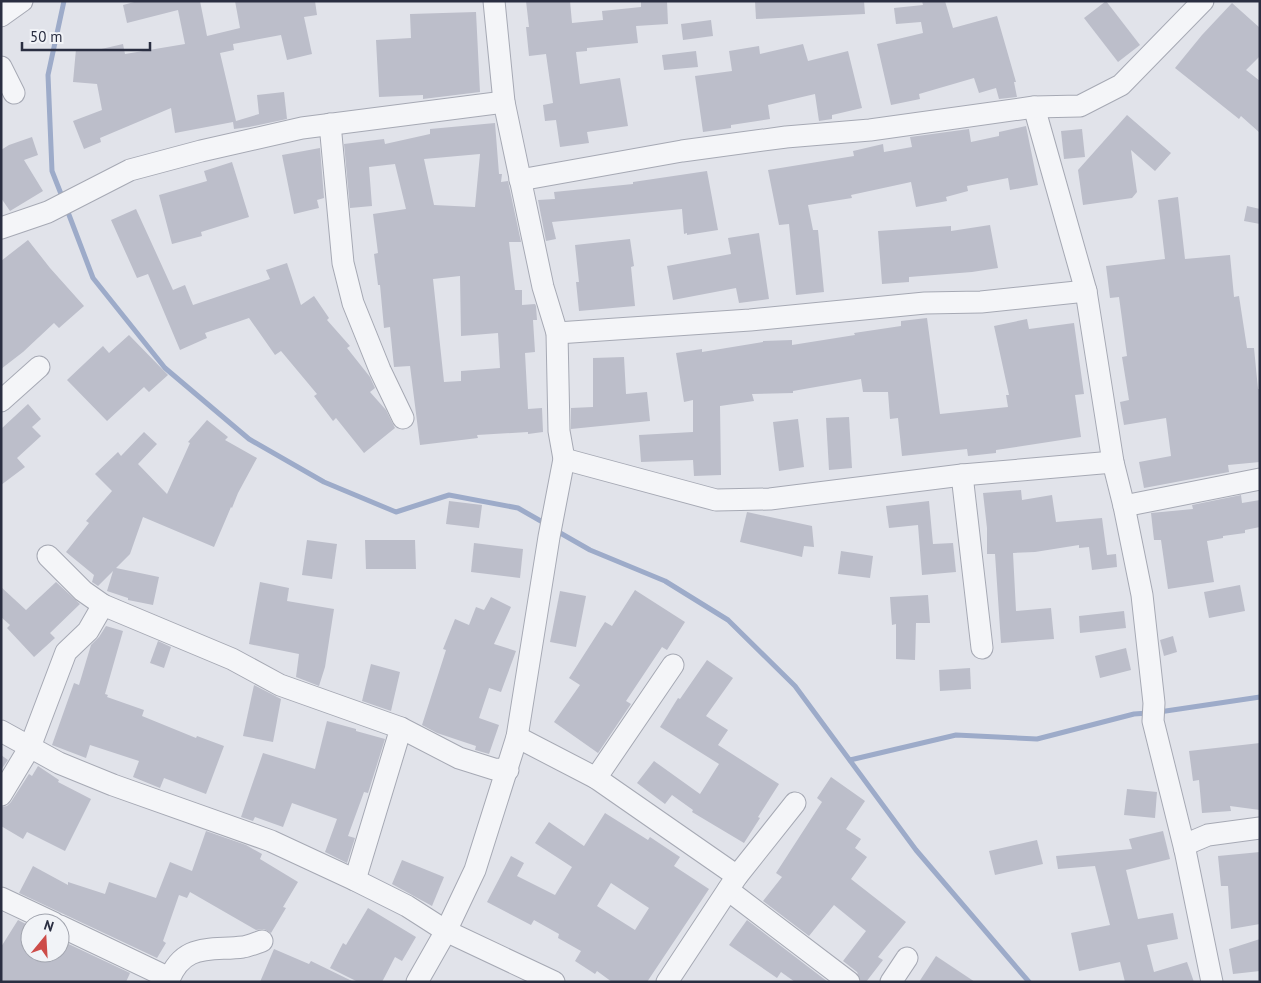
<svg xmlns="http://www.w3.org/2000/svg" width="1261" height="983" font-family="'PT Sans',sans-serif">
<style>
.lines{fill:none;stroke-linecap:round;stroke-linejoin:round}
.stream{stroke:#9dabc9;stroke-width:5}
.building{fill:#bcbeca;fill-rule:evenodd}
.minor-casing{stroke:#a6a9b4;stroke-width:23}
.minor{stroke:#f4f5f8;stroke-width:21}
</style>
<rect width="100%" height="100%" fill="#e1e3ea"/>
<g class="lines">
<g class="stream">
<polyline points="63,199 52,171 48,75 64,1"/>
<polyline points="66,207 93,278 165,368 249,439 324,482 396,512 449,495 518,508 546,524"/>
<polyline points="555,530 590,550 665,581 728,620 795,686 916,850 1029,982"/>
<polyline points="1159,712 1260,697"/>
<polyline points="850,760 956,735 1037,739 1134,714 1148,713"/>
</g>
</g>
<g class="building">
<polygon points="138,1 200,1 207,36 240,28 235,1 315,1 317,15 304,17 312,54 287,60 281,35 233,44 234,50 220,53 236,121 259,114 257,95 284,92 287,119 249,127 234,129 233,122 175,133 171,108 100,138 101,142 84,149 73,121 102,110 97,84 73,82 76,49 97,50 123,44 125,54 185,44 178,10 127,23 123,5"/>
<polygon points="526,1 570,1 572,23 603,20 602,11 641,7 641,1 667,1 668,24 636,26 638,43 587,48 587,51 576,52 580,84 620,78 628,126 587,132 589,143 560,147 556,120 545,121 543,105 553,103 546,54 529,56 526,27 529,27"/>
<polygon points="755,1 864,1 865,14 756,19"/>
<polygon points="922,1 945,1 953,28 997,16 1016,82 1014,82 1017,97 999,99 996,88 979,93 974,78 919,94 920,99 891,105 877,44 923,33 921,22 896,24 894,8 923,5"/>
<polygon points="1106,1 1140,45 1118,62 1084,18"/>
<polygon points="1232,3 1260,28 1260,56 1246,70 1260,81 1260,133 1241,116 1239,119 1175,68 1202,35"/>
<polygon points="476,12 480,92 423,99 423,95 379,97 376,40 411,38 410,14"/>
<polygon points="711,20 713,36 683,40 681,24"/>
<polygon points="803,44 808,61 848,51 862,108 832,115 832,119 819,121 815,94 768,105 770,119 731,125 731,128 703,132 695,76 732,71 729,51 759,46 760,54"/>
<polygon points="696,51 698,67 664,70 662,55"/>
<polygon points="1127,115 1171,153 1155,171 1131,150 1137,192 1132,198 1083,205 1078,170"/>
<path d="M495 123 499 174H502L501 182 508 181 521 242H509L515 290H522V305L535 304 536 306 537 320H533L535 352 525 353 528 409 542 408 543 432 528 434V432L477 435 478 438 420 445 410 366 394 367 390 327 384 328 380 285H378L374 254 378 253 373 214 406 209 395 164 369 167 372 206 350 208 344 144 384 139 385 144 430 134V129ZM480 154 475 207 434 205 424 159ZM460 276 461 336 498 333 500 368 461 371V381L444 382 433 279Z"/>
<polygon points="1026,126 1038,185 1010,190 1008,178 967,186 968,191 946,197 947,201 916,207 911,182 851,195 852,198 808,205 813,230 818,230 824,292 796,295 789,224 779,225 768,170 854,156 853,151 883,144 884,152 912,147 910,137 969,129 971,142 999,136 999,132"/>
<polygon points="1082,129 1085,157 1064,159 1061,131"/>
<polygon points="32,137 38,155 24,160 43,191 10,211 1,198 1,150 9,145"/>
<polygon points="320,148 324,198 317,200 319,208 294,214 282,155"/>
<polygon points="232,162 249,217 201,232 202,236 172,244 159,195 207,181 204,171"/>
<polygon points="707,171 718,230 687,235 687,233 684,234 682,209 552,222 556,239 546,241 538,200 555,199 554,192 633,184 633,182"/>
<polygon points="1178,197 1185,259 1230,255 1234,297 1239,296 1247,348 1254,348 1258,389 1260,389 1260,462 1228,465 1229,472 1144,488 1139,462 1171,456 1166,418 1124,425 1120,402 1129,400 1122,357 1127,356 1119,297 1110,298 1106,266 1165,259 1158,200"/>
<polygon points="1247,206 1260,209 1260,224 1244,221"/>
<polygon points="136,209 173,290 185,285 193,305 270,279 266,270 287,263 301,305 314,296 329,318 327,320 350,346 347,348 370,377 375,388 370,392 386,410 395,428 364,453 336,418 333,421 314,396 317,394 281,351 275,355 249,318 205,333 207,338 180,350 148,274 137,278 111,220"/>
<polygon points="990,225 998,268 972,272 909,277 909,282 882,284 878,231 951,226 951,231"/>
<polygon points="759,233 769,299 739,303 736,288 673,300 667,266 731,254 728,238"/>
<polygon points="630,239 634,266 631,267 635,306 579,311 576,282 579,282 575,245"/>
<polygon points="28,240 50,268 84,306 59,328 54,323 23,352 1,369 1,261"/>
<polygon points="927,318 940,414 1008,407 1006,395 1009,395 994,326 1027,319 1029,329 1074,323 1084,394 1075,395 1081,437 996,450 996,453 968,456 967,449 902,456 898,418 890,419 888,392 863,392 861,379 793,391 793,393 752,394 754,401 720,406 721,475 694,476 693,460 641,462 639,435 693,432 693,400 684,402 676,353 702,349 702,352 763,342 763,341 792,340 792,345 855,335 854,333 901,326 901,321"/>
<polygon points="129,335 168,375 149,392 144,387 107,421 67,380 103,346 109,353"/>
<polygon points="624,357 626,394 647,392 650,421 571,429 571,408 593,407 593,358"/>
<polygon points="28,404 41,419 32,427 41,436 17,458 25,467 1,485 1,429"/>
<polygon points="849,417 852,468 829,470 826,418"/>
<polygon points="798,419 804,467 779,471 773,422"/>
<polygon points="207,420 228,437 225,440 257,458 238,493 232,508 231,507 214,547 143,517 130,554 116,568 159,577 153,605 128,600 128,598 107,591 113,571 98,586 92,582 94,575 66,552 89,523 86,521 112,491 95,474 118,452 121,456 144,432 157,444 138,464 167,494 190,443 188,442"/>
<polygon points="1021,490 1022,500 1052,495 1056,522 1102,518 1107,555 1116,554 1117,567 1092,570 1089,547 1079,548 1079,545 1035,552 1013,553 1016,611 1051,608 1054,639 1001,643 995,554 987,554 987,528 983,493"/>
<polygon points="1241,495 1242,503 1260,500 1260,527 1245,530 1245,533 1223,536 1223,538 1207,541 1214,582 1168,589 1161,540 1154,540 1151,513 1193,509 1192,505"/>
<polygon points="449,501 482,505 479,528 446,524"/>
<polygon points="929,501 933,544 953,543 956,572 922,575 918,525 889,528 886,506"/>
<polygon points="747,512 812,526 814,547 804,546 802,557 740,542"/>
<polygon points="307,540 337,544 332,579 302,575"/>
<polygon points="365,540 415,540 416,569 366,569"/>
<polygon points="474,543 523,549 520,578 471,572"/>
<polygon points="841,551 873,556 870,578 838,574"/>
<polygon points="56,582 80,604 50,633 55,638 34,657 7,628 10,625 1,617 1,587 26,610"/>
<polygon points="260,582 289,588 287,601 334,609 325,667 319,686 296,677 299,654 249,644"/>
<polygon points="1240,585 1245,611 1209,618 1204,592"/>
<polygon points="635,590 685,622 667,650 662,647 626,701 631,704 598,753 554,722 580,685 569,678 605,622 612,626"/>
<polygon points="560,591 586,596 576,647 550,642"/>
<polygon points="928,595 930,623 916,623 915,660 896,659 896,624 892,625 890,597"/>
<polygon points="491,597 511,607 494,644 516,651 501,692 489,688 479,718 499,725 489,754 475,750 476,746 437,733 422,725 446,650 443,649 455,619 469,625 476,607 484,610"/>
<polygon points="1124,611 1126,628 1080,633 1079,616"/>
<polygon points="106,626 123,631 105,694 108,695 107,697 144,710 142,716 196,738 197,736 224,746 206,794 164,778 160,788 133,777 139,761 90,745 86,758 52,745 74,683 79,685 91,645 99,637"/>
<polygon points="1173,636 1177,652 1164,656 1160,640"/>
<polygon points="158,641 171,647 164,668 150,663"/>
<polygon points="1126,648 1131,670 1100,678 1095,656"/>
<polygon points="707,660 733,678 706,716 728,730 718,745 779,784 758,817 760,818 744,843 692,812 693,810 672,795 665,804 637,783 654,761 700,794 719,764 660,727 678,698 680,699"/>
<polygon points="371,664 400,672 391,711 362,701"/>
<polygon points="970,668 971,689 940,691 939,670"/>
<polygon points="254,685 281,699 273,742 243,736"/>
<polygon points="327,721 356,729 356,731 385,739 368,793 364,792 348,836 355,838 347,863 325,852 337,819 292,803 283,827 255,817 253,821 241,817 263,753 315,769"/>
<polygon points="1260,743 1260,810 1230,806 1231,811 1202,813 1199,780 1193,781 1189,751"/>
<polygon points="1,755 8,760 1,770"/>
<polygon points="38,766 59,780 58,782 91,799 65,851 27,832 23,839 1,826 1,807 7,806 11,802 29,774 32,776"/>
<polygon points="831,777 865,801 846,829 861,839 855,848 867,857 851,879 906,922 878,957 883,960 866,982 861,982 857,972 843,961 866,931 834,905 809,936 763,901 782,877 776,873 822,802 817,798"/>
<polygon points="1127,789 1157,792 1155,818 1124,815"/>
<path d="M605 813 648 840 650 837 680 857 674 866 709 889 647 982H612L597 971 595 974 575 961 581 951 558 938 559 934 534 920 531 925 487 902 511 856 524 863 517 876 555 895 572 867 535 843 549 822 584 846ZM611 883 649 908 635 930 597 906Z"/>
<polygon points="206,831 246,845 262,854 260,859 298,882 283,907 286,908 271,933 264,929 256,930 190,892 187,898 179,895 163,941 166,943 157,958 19,893 33,866 68,885 68,882 105,894 109,882 156,898 170,862 192,871"/>
<polygon points="1163,831 1170,859 1126,870 1138,919 1173,913 1178,939 1147,945 1154,972 1187,962 1194,982 1125,982 1120,962 1079,971 1071,933 1110,925 1095,866 1058,869 1056,856 1132,849 1129,839"/>
<polygon points="1037,840 1043,864 995,875 989,851"/>
<polygon points="1260,852 1260,924 1231,929 1228,886 1221,886 1218,856"/>
<polygon points="402,860 444,877 432,906 392,884"/>
<polygon points="368,908 416,937 402,961 395,957 382,982 358,982 330,968 343,943 346,945"/>
<polygon points="18,920 30,926 30,953 60,953 60,940 130,973 126,982 1,982 1,947"/>
<polygon points="747,920 828,982 795,982 781,972 777,978 729,945"/>
<polygon points="1260,939 1260,971 1233,974 1229,949"/>
<polygon points="274,949 309,964 311,961 354,982 260,982"/>
<polygon points="936,956 975,982 919,982"/>
</g>
<g class="lines">
<defs>
<g id="minor">
<polyline points="1,16 22,1"/>
<polyline points="1,67 14,93"/>
<polyline points="1034,107 1086,291 1113,462 1124,506 1142,595 1154,703 1153,721 1185,850 1212,982"/>
<polyline points="330,124 343,263 353,303 380,370 403,418"/>
<polyline points="520,180 682,151 786,137 870,130 1034,107 1080,106 1121,85 1203,1"/>
<polyline points="1,228 48,212 130,170 201,151 302,128 504,102"/>
<polyline points="557,333 750,320 925,303 981,302 1086,291"/>
<polyline points="1,401 39,367"/>
<polyline points="564,459 716,500 770,499 962,475 1113,462"/>
<polyline points="962,475 982,648"/>
<polyline points="1124,506 1260,479"/>
<polyline points="48,556 83,591 103,605 232,659 280,685 401,728 459,758 494,769 508,770"/>
<polyline points="1,731 59,763 113,785 271,841 355,880 407,906 446,931 554,982"/>
<polyline points="517,737 596,778 737,876"/>
<polyline points="596,778 673,665"/>
<polyline points="1,795 30,747 66,652 88,631 103,605"/>
<polyline points="1185,850 1189,843 1208,835 1260,828"/>
<polyline points="355,880 401,728"/>
<polyline points="728,890 849,982"/>
<polyline points="1,898 54,923"/>
<polyline points="60,926 169,978"/>
<path d="M168 982C183 942 210 951 243 947 249 946 256 943 262 941"/>
<polyline points="417,982 446,931 475,870 517,737 549,537 564,459 559,431 557,333 543,287 504,102 494,1"/>
<polyline points="667,982 737,876 795,803"/>
<polyline points="891,982 907,958"/>
</g>
</defs>
<use href="#minor" class="minor-casing"/>
<use href="#minor" class="minor"/>
</g>
<rect width="1261" height="983" fill="none" stroke="#2a2e41" stroke-width="5"/>
<g transform="translate(45 938) rotate(18)"><circle r="24" fill="#f1f3f7" stroke="#a1a4ae"/>
<path d="M0-4L9 19L0 12L-9 19Z" fill="#cd4c49"/>
<text y="-8" font-size="14" font-weight="bold" text-anchor="middle" fill="#2a2e41">N</text>
</g>
<path d="M22 42v8h128v-8" fill="none" stroke="#2a2e41" stroke-width="2.5"/>
<text x="30" y="42" font-size="15" fill="#2a2e41" stroke="#f1f3f7" stroke-width="4" paint-order="stroke">50 m</text>
</svg>
